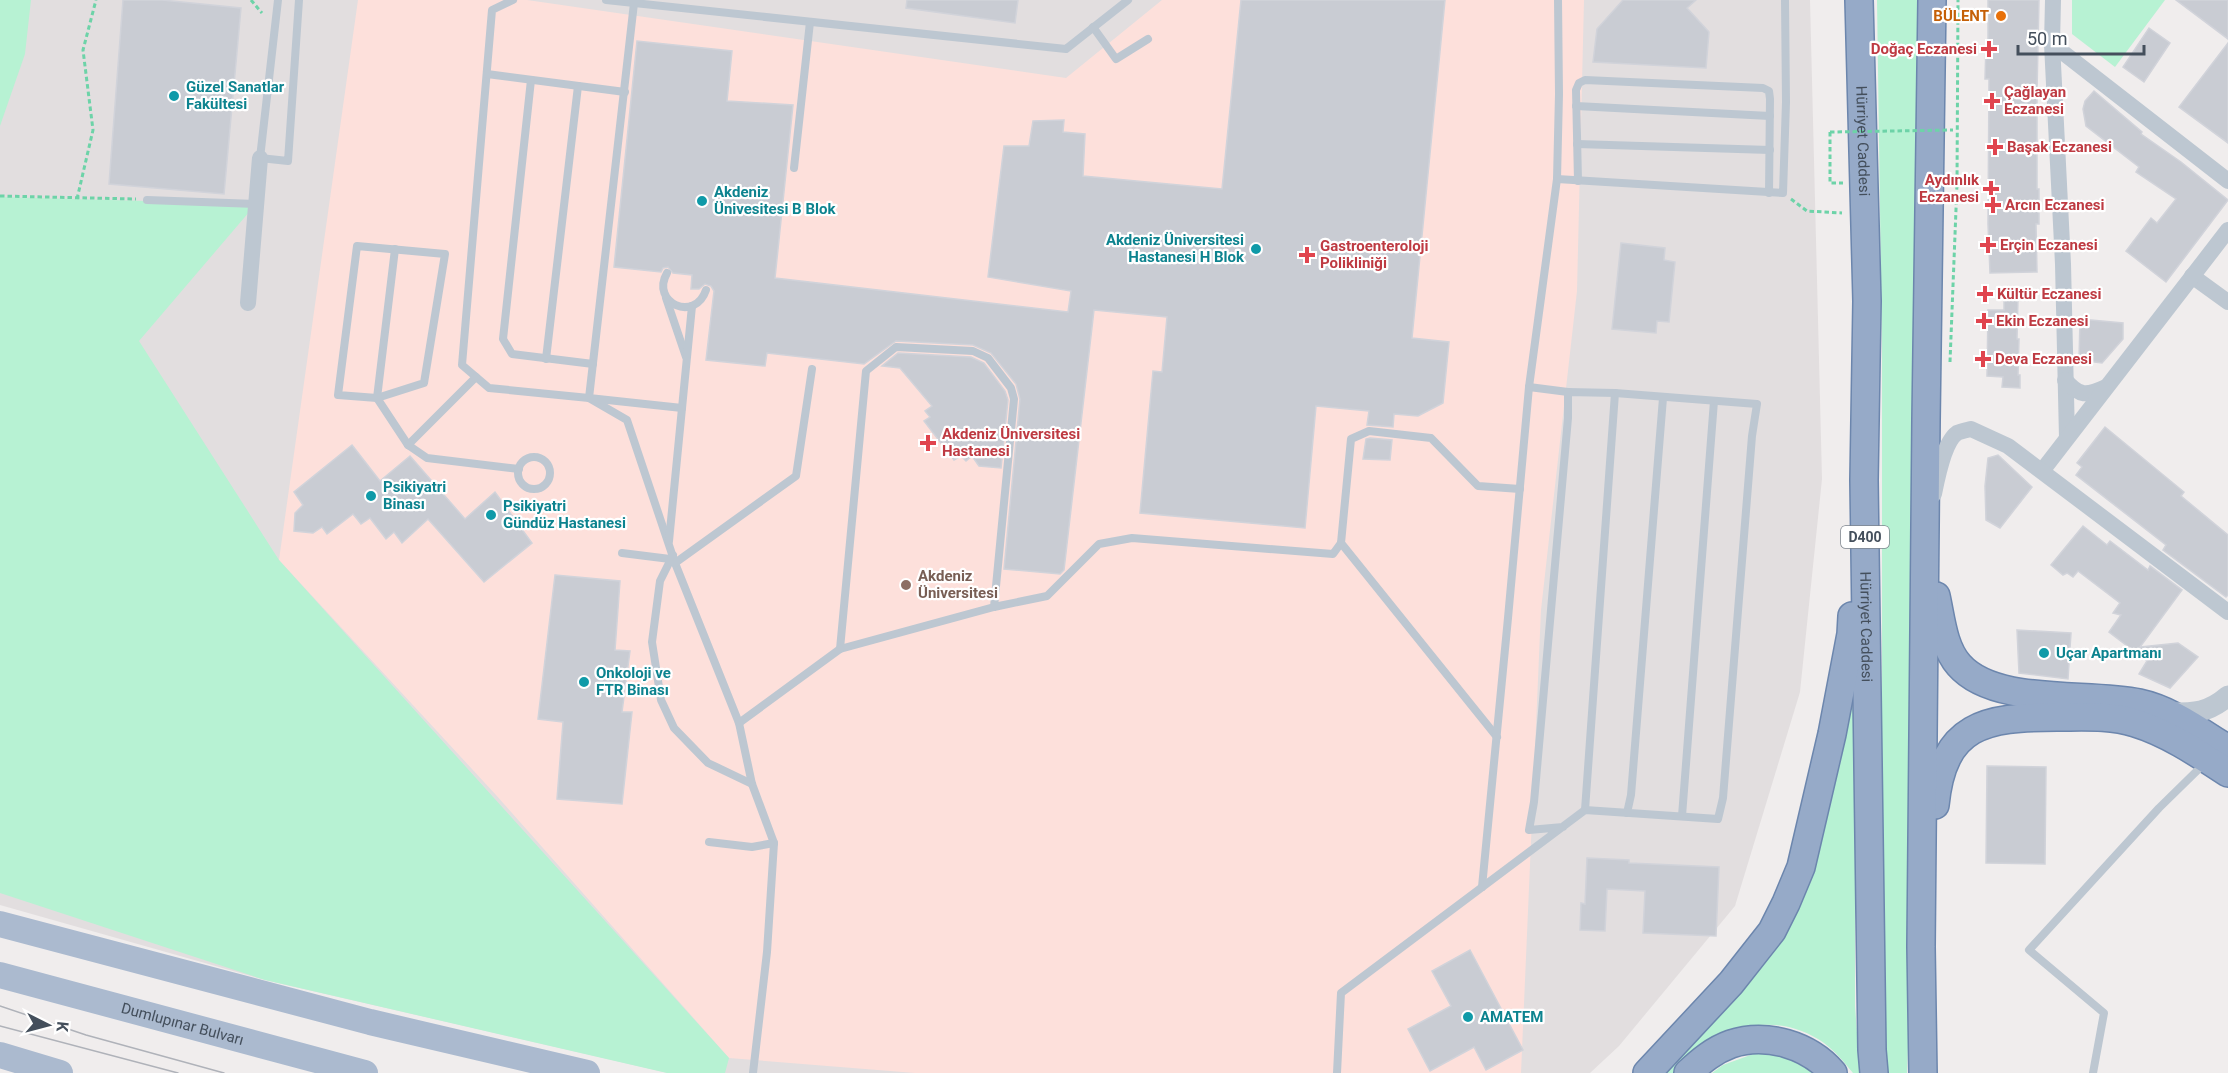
<svg xmlns="http://www.w3.org/2000/svg" width="2228" height="1073" font-family="Roboto,sans-serif">
<style>
.education{fill:#e2dedf}
.medical{fill:#fde0db}
.green{fill:#b7f2d3}
.building{fill:#c9ccd3;stroke:#d1d3da;stroke-width:1.5}
.lines{fill:none;stroke-linecap:round;stroke-linejoin:round}
.trunk-casing{stroke:#6c86ad;stroke-width:30}
.path{stroke:#6dd3a8;stroke-width:3;stroke-dasharray:4.5 3;stroke-linecap:butt}
.service{stroke:#bdc7d1;stroke-width:8}
.minor{stroke:#bdc7d1;stroke-width:16}
.tertiary{stroke:#bdc7d1;stroke-width:21}
.primary{stroke:#abbacf;stroke-width:26}
.trunk{stroke:#96aac8;stroke-width:27}
.tram{stroke:#afb2b9;stroke-width:1.5}
.path-bridge{stroke:#6dd3a8;stroke-width:3;stroke-dasharray:4.5 3;stroke-linecap:butt}
.food-dot{fill:#e8710a;stroke:#fff;stroke-width:2}
.health-dot{fill:#e0444e;stroke:#fff;stroke-width:2}
.culture-dot{fill:#0f9aa8;stroke:#fff;stroke-width:2}
.education-dot{fill:#8d6e63;stroke:#fff;stroke-width:2}
.labels{text-anchor:middle;dominant-baseline:central;stroke-width:4.5;stroke-linejoin:round;paint-order:stroke}
.shield{fill:#fff;stroke:#7c848d;stroke-width:1.5}
.shield-label{font-size:14px;font-weight:bold;fill:#444f5c}
.food-label{font-size:15px;font-weight:bold;fill:#c56008;stroke:#fff;text-anchor:end}
.health-label{font-size:15px;font-weight:bold;fill:#be3a42;stroke:#fff;text-anchor:start}
.culture-label{font-size:15px;font-weight:bold;fill:#0d838f;stroke:#fff;text-anchor:start}
.street-label{font-size:15px;fill:#444f5c;stroke:#fff}
.education-label{font-size:15px;font-weight:bold;fill:#785e54;stroke:#fff;text-anchor:start}
</style>
<rect width="100%" height="100%" fill="#f0eded"/>
<polygon class="education" points="0,0 1810,0 1822,479 1800,692 1735,906 1619,1046 1590,1073 668,1073 265,980 0,905"/>
<polygon class="medical" points="358,0 527,0 1066,78 1162,0 1584,0 1577,291 1541,610 1521,1073 915,1073 729,1058 496,795 279,560"/>
<g class="green">
<polygon points="0,0 31,0 25,54 0,126"/>
<polygon points="1877,0 1918,0 1911,972 1907,1073 1888,1073 1882,971 1882,350"/>
<polygon points="2072,0 2165,0 2115,67 2072,34"/>
<polygon points="0,197 256,204 139,341 279,560 729,1058 725,1073 667,1073 265,980 0,893"/>
<path d="M1852 704 1855 724V1006L1860 1073H1853C1844 1062 1836 1052 1824 1043 1774 1008 1709 1026 1674 1073H1664C1706 1031 1746 990 1780 941Z"/>
<path d="M1756 1053C1779 1055 1798 1058 1816 1073H1712L1723 1065Z"/>
</g>
<g class="building">
<polygon points="123,0 162,0 241,8 224,194 109,184"/>
<polygon points="907,0 1018,0 1015,23 906,8"/>
<polygon points="1241,0 1445,0 1412,338 1449,342 1443,403 1418,416 1394,414 1393,427 1367,425 1369,411 1316,406 1305,528 1140,513 1153,371 1162,372 1167,317 1094,310 1064,570 1060,574 1004,569 1020,399 1016,384 991,353 973,345 896,341 864,364 767,353 765,366 706,360 714,291 711,286 705,284 699,289 691,289 692,275 673,273 668,267 663,268 661,272 614,267 637,41 732,51 727,101 793,105 775,278 1068,312 1071,291 988,277 1004,146 1029,146 1033,121 1064,120 1063,132 1085,134 1083,176 1222,189"/>
<polygon points="1623,0 1696,0 1687,8 1709,32 1706,68 1593,62 1597,29"/>
<polygon points="1988,0 2039,0 2037,92 2037,189 2039,189 2039,224 2036,224 2037,272 1990,273 1988,224 1989,79 1985,79 1986,44 1988,44"/>
<polygon points="2176,0 2228,0 2228,39"/>
<polygon points="2149,28 2170,43 2144,82 2123,67"/>
<polygon points="2228,43 2228,143 2179,107"/>
<polygon points="2094,91 2142,132 2141,134 2181,162 2228,200 2166,282 2126,251 2151,218 2157,223 2176,199 2136,172 2139,167 2086,126 2083,109 2085,101"/>
<polygon points="1621,243 1665,248 1664,260 1675,262 1669,322 1657,321 1656,333 1612,329"/>
<polygon points="2004,297 2018,298 2017,339 2019,339 2018,375 2020,375 2020,388 2002,387 2003,377 1987,376 1988,310 2004,310"/>
<polygon points="2080,319 2123,323 2123,339 2102,363 2079,360"/>
<polygon points="898,353 971,357 984,363 1005,391 1008,400 1001,468 979,466 972,456 966,461 961,456 954,460 924,421 930,417 925,411 932,406 900,368 882,366"/>
<polygon points="2105,427 2184,492 2181,496 2228,535 2228,595 2226,597 2163,550 2166,545 2076,475 2082,467 2077,463"/>
<polygon points="1370,438 1392,440 1390,460 1363,459 1366,439"/>
<polygon points="352,445 380,481 410,456 465,519 495,492 532,543 484,582 428,519 402,543 394,532 386,539 370,518 361,524 353,514 327,534 322,527 313,533 294,531 295,513 303,505 294,492"/>
<polygon points="1998,455 2032,487 2000,528 1986,520 1985,486 1988,458"/>
<polygon points="2083,526 2107,545 2110,541 2148,570 2150,566 2182,590 2140,647 2178,643 2198,657 2170,688 2139,674 2147,661 2109,632 2121,615 2113,613 2120,603 2078,571 2073,577 2067,573 2063,575 2051,565"/>
<polygon points="555,575 620,581 615,650 630,651 622,712 632,712 622,804 557,799 563,722 538,719"/>
<polygon points="2017,630 2071,633 2068,679 2019,673"/>
<polygon points="1987,766 2046,767 2045,864 1986,863"/>
<polygon points="1587,858 1629,860 1629,863 1719,867 1716,936 1643,933 1645,891 1607,889 1605,931 1580,930 1581,903 1585,904"/>
<polygon points="1470,950 1523,1050 1486,1070 1474,1047 1430,1071 1408,1029 1451,1006 1432,971"/>
</g>
<g class="lines">
<defs>
<g id="trunk">
<path id="s2" d="M1859 0 1867 301 1864 480 1872 1050 1874 1073"/>
<path d="M1936 596C1941 618 1943 647 1959 665 1995 706 2088 692 2139 703 2172 710 2200 732 2228 749"/>
<path d="M1935 805C1943 724 1985 717 2057 717 2083 717 2110 715 2135 723 2168 733 2199 754 2228 773"/>
<polyline points="1647,1073 1731,983 1772,931 1786,903 1801,867 1832,734 1851,634 1852,616"/>
<path d="M1688 1073C1701 1061 1714 1050 1731 1044 1766 1032 1809 1045 1833 1073"/>
<polyline points="1923,1073 1921,947 1926,420 1932,0"/>
</g>
</defs>
<use href="#trunk" class="trunk-casing"/>
<g class="path">
<polyline points="251,0 262,13"/>
<polyline points="1830,132 1830,183 1843,183"/>
<polyline points="0,196 136,199"/>
<polyline points="77,199 93,130 83,50 96,0"/>
<polyline points="1791,199 1807,211 1842,213"/>
<polyline points="1950,362 1957,184 1958,0"/>
</g>
<g class="service">
<polyline points="278,0 260,158 288,161 299,0"/>
<polyline points="513,0 492,10 462,365 489,388 589,398 627,420 675,563 739,723 752,784 774,843 767,952 753,1073"/>
<polyline points="606,0 1066,49 1128,0"/>
<polyline points="634,3 589,398 682,408"/>
<polyline points="1093,27 1116,59 1148,39"/>
<polyline points="487,74 625,92"/>
<polyline points="531,80 503,339 512,354 593,364"/>
<polyline points="1576,106 1770,116"/>
<polyline points="1577,144 1770,150"/>
<polyline points="794,168 810,22"/>
<polyline points="1557,179 1783,193 1786,102 1785,0"/>
<polyline points="1578,181 1576,90 1579,83 1585,80 1763,88 1769,91 1770,99 1769,193"/>
<polyline points="147,200 256,204"/>
<polygon points="357,246 445,254 424,383 377,398 338,395"/>
<polyline points="395,249 377,398 408,445"/>
<path d="M667 273C650 303 695 323 706 290"/>
<polyline points="666,298 686,357"/>
<polyline points="546,359 578,86"/>
<polyline points="476,377 408,445 427,458 519,469"/>
<polyline points="1529,387 1568,392"/>
<circle cx="534" cy="473" r="16"/>
<polyline points="669,541 692,306"/>
<polyline points="622,553 670,559"/>
<polyline points="673,555 660,581 652,642 661,700 674,728 708,763 752,784"/>
<polyline points="675,563 796,476 812,369"/>
<polyline points="994,607 1014,399 1011,388 988,358 973,351 896,347 866,371 840,649 994,607 1047,596 1099,544 1132,538 1333,554 1341,543"/>
<polyline points="739,723 840,649"/>
<polyline points="1497,737 1341,543 1351,439 1369,431 1431,438 1478,486 1520,489"/>
<polyline points="1585,810 1615,393"/>
<polyline points="1627,813 1631,795 1663,398"/>
<polyline points="1682,816 1714,401"/>
<polyline points="709,842 752,847 774,843"/>
<polyline points="1482,887 1508,618 1529,387 1557,179 1559,94 1558,0"/>
<polyline points="1337,1073 1341,993 1585,810 1718,819 1723,798 1752,436 1757,404 1615,393 1568,392 1568,418 1534,802 1529,830 1563,827"/>
<polyline points="2093,1073 2104,1013 2029,950 2159,808 2206,762"/>
</g>
<g class="minor">
<polyline points="2053,0 2052,44 2063,264 2067,438"/>
<polyline points="2052,44 2228,181"/>
<polyline points="2192,276 2228,302"/>
<polyline points="248,303 260,158"/>
<path d="M2065 380C2080 397 2086 396 2106 387"/>
<polyline points="2042,471 2228,230"/>
<path d="M1934 494C1937 479 1944 442 1957 433 1961 431 1967 430 1971 429L2008 446 2228 612"/>
</g>
<path class="tertiary" d="M2170 713C2195 713 2208 713 2228 696"/>
<g class="primary">
<polyline points="0,924 370,1022 587,1073"/>
<path id="s1" d="M0 975 365 1073"/>
<polyline points="0,1055 60,1073"/>
</g>
<use href="#trunk" class="trunk"/>
<g class="tram">
<polyline points="0,1006 86,1035 224,1073"/>
<polyline points="0,1026 178,1073"/>
</g>
<polyline class="path-bridge" points="1830,132 1953,130"/>
</g>
<circle class="food-dot" cx="2001" cy="16" r="6"/>
<g class="health-dot">
<path d="M1986 40h6v6h6v6h-6v6h-6v-6h-6v-6h6z"/>
<path d="M1989 92h6v6h6v6h-6v6h-6v-6h-6v-6h6z"/>
<path d="M1992 138h6v6h6v6h-6v6h-6v-6h-6v-6h6z"/>
<path d="M1988 180h6v6h6v6h-6v6h-6v-6h-6v-6h6z"/>
<path d="M1990 196h6v6h6v6h-6v6h-6v-6h-6v-6h6z"/>
<path d="M1985 236h6v6h6v6h-6v6h-6v-6h-6v-6h6z"/>
<path d="M1304 246h6v6h6v6h-6v6h-6v-6h-6v-6h6z"/>
<path d="M1982 285h6v6h6v6h-6v6h-6v-6h-6v-6h6z"/>
<path d="M1981 312h6v6h6v6h-6v6h-6v-6h-6v-6h6z"/>
<path d="M1980 350h6v6h6v6h-6v6h-6v-6h-6v-6h6z"/>
<path d="M925 434h6v6h6v6h-6v6h-6v-6h-6v-6h6z"/>
</g>
<g class="culture-dot">
<circle cx="174" cy="96" r="6"/>
<circle cx="702" cy="201" r="6"/>
<circle cx="1256" cy="249" r="6"/>
<circle cx="371" cy="496" r="6"/>
<circle cx="491" cy="515" r="6"/>
<circle cx="2044" cy="653" r="6"/>
<circle cx="584" cy="682" r="6"/>
<circle cx="1468" cy="1017" r="6"/>
</g>
<circle class="education-dot" cx="906" cy="585" r="6"/>
<g class="labels">
<rect class="shield" x="1841" y="526" width="48" height="22" rx="4.5"/>
<g class="shield-label">
<text x="1865" y="537">D400</text>
</g>
<g class="food-label">
<text x="1989" y="16">BÜLENT</text>
</g>
<g class="health-label">
<text x="1977" y="49" text-anchor="end">Doğaç Eczanesi</text>
<text x="2004" y="92">Çağlayan<tspan x="2004" dy="17">Eczanesi</tspan></text>
<text x="2007" y="147">Başak Eczanesi</text>
<text x="1979" y="180" text-anchor="end">Aydınlık<tspan x="1979" dy="17">Eczanesi</tspan></text>
<text x="2005" y="205">Arcın Eczanesi</text>
<text x="2000" y="245">Erçin Eczanesi</text>
<text x="1320" y="246">Gastroenteroloji<tspan x="1320" dy="17">Polikliniği</tspan></text>
<text x="1997" y="294">Kültür Eczanesi</text>
<text x="1996" y="321">Ekin Eczanesi</text>
<text x="1995" y="359">Deva Eczanesi</text>
<text x="942" y="434">Akdeniz Üniversitesi<tspan x="942" dy="17">Hastanesi</tspan></text>
</g>
<g class="culture-label">
<text x="186" y="87">Güzel Sanatlar<tspan x="186" dy="17">Fakültesi</tspan></text>
<text x="714" y="192">Akdeniz<tspan x="714" dy="17">Ünivesitesi B Blok</tspan></text>
<text x="1244" y="240" text-anchor="end">Akdeniz Üniversitesi<tspan x="1244" dy="17">Hastanesi H Blok</tspan></text>
<text x="383" y="487">Psikiyatri<tspan x="383" dy="17">Binası</tspan></text>
<text x="503" y="506">Psikiyatri<tspan x="503" dy="17">Gündüz Hastanesi</tspan></text>
<text x="2056" y="653">Uçar Apartmanı</text>
<text x="596" y="673">Onkoloji ve<tspan x="596" dy="17">FTR Binası</tspan></text>
<text x="1480" y="1017">AMATEM</text>
</g>
<g class="street-label">
<text stroke="none"><textPath href="#s2" startOffset="141">Hürriyet Caddesi</textPath></text>
<text stroke="none"><textPath href="#s2" startOffset="627">Hürriyet Caddesi</textPath></text>
<text stroke="none"><textPath href="#s1" startOffset="189">Dumlupınar Bulvarı</textPath></text>
</g>
<g class="education-label">
<text x="918" y="576">Akdeniz<tspan x="918" dy="17">Üniversitesi</tspan></text>
</g>
</g>
<g transform="translate(48 1025) rotate(96)" stroke="#ffffff" stroke-width="4.5" paint-order="stroke">
<path d="M0-4.5L10 22L0 15L-10 22Z" fill="#444f5c"/>
<text y="-9" font-size="16" font-weight="bold" text-anchor="middle" fill="#444f5c">K</text>
</g>
<path d="M2018 45v9h126v-9" fill="none" stroke="#444f5c" stroke-width="3"/>
<text x="2027" y="45" font-size="18" fill="#444f5c" stroke="#ffffff" stroke-width="4.5" paint-order="stroke">50 m</text>
</svg>
